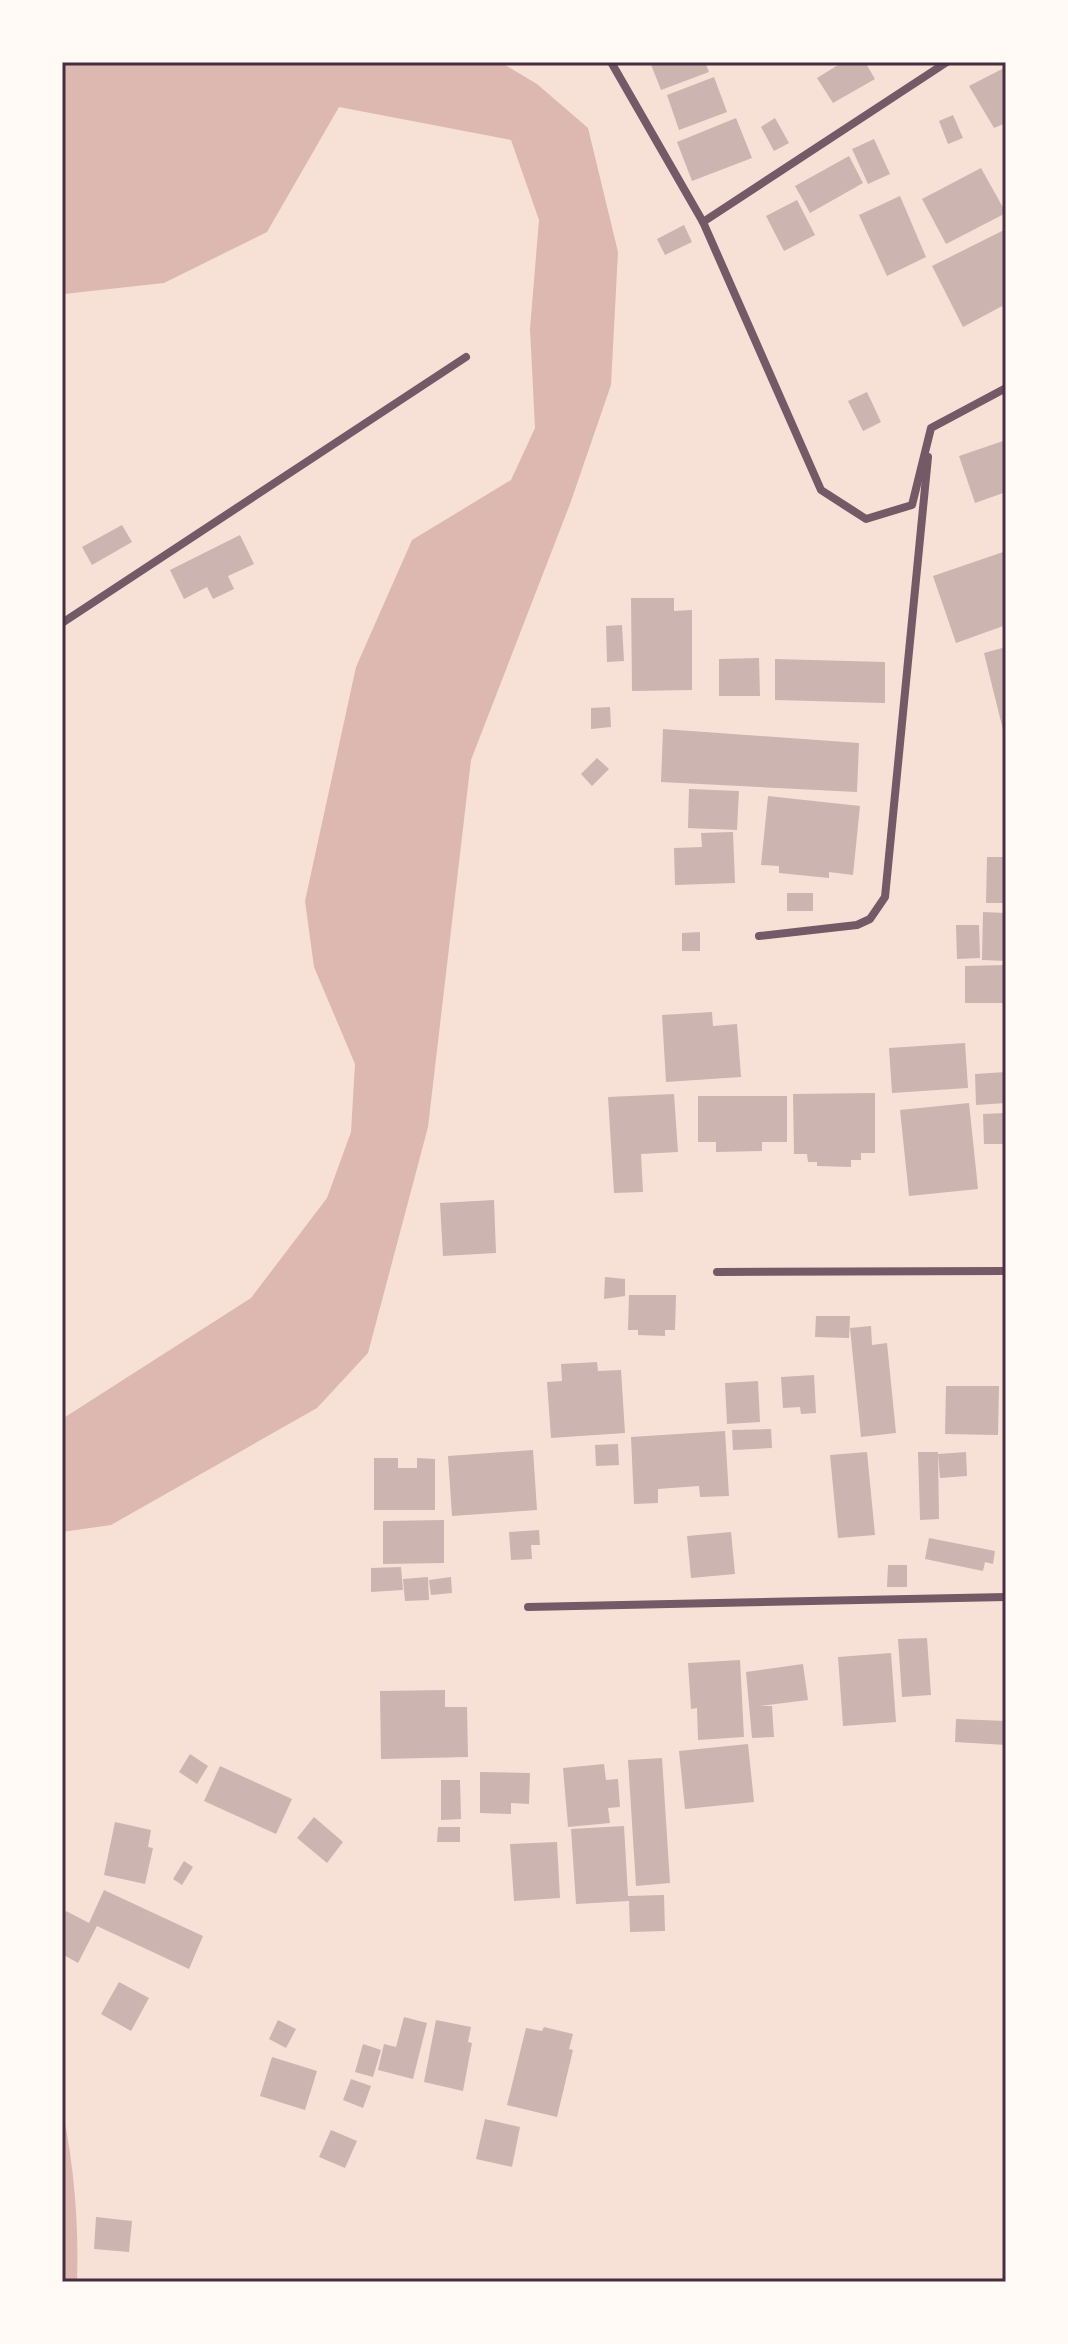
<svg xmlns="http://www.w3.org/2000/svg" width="1068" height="2344" font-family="'Varela Round',sans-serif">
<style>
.water{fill:#dcb8b0}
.building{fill:#ccb4b1}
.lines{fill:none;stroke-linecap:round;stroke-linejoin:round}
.minor{stroke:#755966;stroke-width:8}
.neatline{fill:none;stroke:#4a2c40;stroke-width:3}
</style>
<rect width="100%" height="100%" fill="#f7e1d7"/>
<g class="water">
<polygon points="62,62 500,62 537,84 588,128 618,252 611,385 570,504 471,760 428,1127 368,1353 317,1408 111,1525 62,1532 62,1419 251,1298 327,1198 351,1132 355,1064 314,967 305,901 356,667 412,540 511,480 535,428 530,329 539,220 511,140 339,107 267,232 164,283 64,294"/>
<path d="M62 2108C74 2165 79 2223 77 2282H62Z"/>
</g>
<g class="building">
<polygon points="650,62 705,62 709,72 661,90"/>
<polygon points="843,62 865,62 875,79 833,103 817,78"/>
<polygon points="1006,67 1006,123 994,128 969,86"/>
<polygon points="714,77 727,112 679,130 667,95"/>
<polygon points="953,115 963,138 948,144 939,121"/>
<polygon points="736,118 752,158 692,181 677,142"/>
<polygon points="775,118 789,143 774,151 761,127"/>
<polygon points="874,139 890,174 868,184 852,149"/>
<polygon points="849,156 863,183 810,213 795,186"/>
<polygon points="981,168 1006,213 946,244 922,199"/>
<polygon points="900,196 926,257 887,276 859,215"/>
<polygon points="797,200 815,235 784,251 766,216"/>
<polygon points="684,225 692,242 665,255 657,239"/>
<polygon points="1006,229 1006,304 963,327 932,266"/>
<polygon points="867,392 881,422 863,431 848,401"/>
<polygon points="1006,440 1006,492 975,503 959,456"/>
<polygon points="122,525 132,542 92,565 82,547"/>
<polygon points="240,535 254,564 228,576 234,589 213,599 207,587 184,599 170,570"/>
<polygon points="1006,551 1006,625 956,643 933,576"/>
<polygon points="631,598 674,598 674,611 692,610 692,690 632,691"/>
<polygon points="622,625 624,661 607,662 606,626"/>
<polygon points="1006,647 1006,738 1005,738 984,653"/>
<polygon points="759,658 760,696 719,696 719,659"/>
<polygon points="775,659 885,662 885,703 775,700"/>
<polygon points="610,707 611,727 591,729 591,708"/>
<polygon points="663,729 859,743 857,792 661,782"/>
<polygon points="597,758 609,769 592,786 581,774"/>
<polygon points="689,789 739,791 737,830 688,828"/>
<polygon points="768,796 860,806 853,875 829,872 829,878 779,873 779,866 761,865"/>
<polygon points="733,832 735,883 675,885 674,848 702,847 701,833"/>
<polygon points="987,857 1006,857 1006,903 986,903"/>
<rect x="787" y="893" width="26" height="18"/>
<polygon points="983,912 1006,913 1006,961 982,960"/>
<polygon points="956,925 979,925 980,958 957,959"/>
<polygon points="700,932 700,951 682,951 682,933"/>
<polygon points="1006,965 1006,1003 965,1003 965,966"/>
<polygon points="712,1012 713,1026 737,1024 741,1077 666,1082 662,1015"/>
<polygon points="965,1043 968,1088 892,1093 889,1048"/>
<polygon points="1006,1072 1006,1103 976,1105 975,1074"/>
<polygon points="875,1093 875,1153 861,1153 861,1160 851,1160 851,1167 817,1166 817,1162 808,1162 807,1154 794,1154 793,1094"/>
<polygon points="674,1094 678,1152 641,1154 643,1192 614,1193 608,1097"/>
<polygon points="698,1096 787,1096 787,1142 762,1142 762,1151 716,1152 716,1142 698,1142"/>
<polygon points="969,1103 978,1189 909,1196 900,1110"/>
<polygon points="1006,1113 1006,1144 984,1144 983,1114"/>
<polygon points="494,1200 496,1253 443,1256 440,1203"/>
<polygon points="605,1277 625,1279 625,1296 604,1299"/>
<polygon points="629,1295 676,1295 675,1330 665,1330 665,1336 638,1335 638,1330 628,1330"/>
<polygon points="816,1316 850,1316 849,1338 815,1337"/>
<polygon points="871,1326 872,1345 887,1343 896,1433 861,1437 850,1328"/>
<polygon points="597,1362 598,1371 621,1370 625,1433 551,1438 547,1382 562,1381 561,1364"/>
<polygon points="814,1375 816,1413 801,1414 800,1407 783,1408 781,1377"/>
<polygon points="758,1381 760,1422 727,1424 725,1383"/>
<polygon points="946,1386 999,1386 998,1435 945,1434"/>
<polygon points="771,1429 772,1448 733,1450 732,1430"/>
<polygon points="725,1431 729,1496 700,1497 699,1486 658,1489 658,1503 634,1504 631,1437"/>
<polygon points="618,1444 619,1465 596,1466 595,1445"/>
<polygon points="533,1450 537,1510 452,1516 448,1456"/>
<polygon points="867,1452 875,1535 838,1538 830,1455"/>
<polygon points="918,1452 938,1452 939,1519 920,1520"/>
<polygon points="966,1452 967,1476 940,1478 938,1454"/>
<polygon points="374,1458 398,1458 398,1468 417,1468 417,1458 435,1459 435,1510 374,1510"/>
<polygon points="444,1520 444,1563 383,1564 383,1521"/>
<polygon points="539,1530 540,1545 531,1545 532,1559 511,1560 509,1532"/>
<polygon points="731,1532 735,1574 691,1578 687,1536"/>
<polygon points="929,1538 995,1551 993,1564 985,1562 983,1571 925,1559"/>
<polygon points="888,1565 907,1565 907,1587 887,1587"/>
<polygon points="401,1567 403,1590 371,1592 371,1568"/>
<polygon points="428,1577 429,1600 405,1601 403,1579"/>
<polygon points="451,1577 452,1593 431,1595 429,1580"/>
<polygon points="927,1638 931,1695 902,1697 898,1639"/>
<polygon points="891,1653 896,1722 843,1726 838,1657"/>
<polygon points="740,1660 744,1737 698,1740 697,1708 691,1709 688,1663"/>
<polygon points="803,1664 808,1700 760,1706 772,1706 774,1737 752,1738 746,1672"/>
<polygon points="445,1690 445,1707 467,1707 468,1757 381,1759 380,1691"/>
<polygon points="956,1719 1006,1721 1006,1745 955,1742"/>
<polygon points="748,1744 754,1802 685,1809 679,1751"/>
<polygon points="190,1754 208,1766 197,1784 179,1772"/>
<polygon points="662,1758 670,1883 636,1886 628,1760"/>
<polygon points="604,1764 606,1780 618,1779 620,1807 608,1808 610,1823 568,1827 563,1768"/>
<polygon points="220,1766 292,1799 276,1834 204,1801"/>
<polygon points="480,1772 530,1773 529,1804 511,1803 511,1814 480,1813"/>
<polygon points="441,1780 460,1780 461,1819 441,1820"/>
<polygon points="314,1817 343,1842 327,1863 297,1838"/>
<polygon points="115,1822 151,1830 148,1847 153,1848 145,1884 104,1875"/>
<polygon points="624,1826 628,1896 664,1895 665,1931 630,1932 629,1901 576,1904 571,1829"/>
<polygon points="438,1827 460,1827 460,1842 437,1842"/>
<polygon points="557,1842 560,1898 514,1901 510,1844"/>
<polygon points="184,1861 193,1867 182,1885 173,1879"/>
<polygon points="104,1890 203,1936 189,1969 97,1926 78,1963 62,1954 62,1919 66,1911 89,1923"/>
<polygon points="119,1982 149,1998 131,2031 101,2014"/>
<polygon points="404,2017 427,2023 413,2079 378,2070 384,2044 396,2047"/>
<polygon points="278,2020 296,2029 286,2048 269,2039"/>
<polygon points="436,2020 471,2027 468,2042 472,2043 463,2091 424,2082"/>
<polygon points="544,2027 573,2034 569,2049 573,2050 557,2117 507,2105 526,2028 542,2031"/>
<polygon points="363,2044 381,2050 373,2077 355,2072"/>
<polygon points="272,2057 317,2071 305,2110 260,2096"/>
<polygon points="351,2079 371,2086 363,2108 343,2100"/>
<polygon points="485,2119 520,2127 512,2167 476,2159"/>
<polygon points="331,2130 357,2141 345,2168 319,2157"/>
<polygon points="96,2217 132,2221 129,2252 94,2249"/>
</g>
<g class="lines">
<g class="minor">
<polyline points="611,62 703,222 821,490 866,519 912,505 931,428 1006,388"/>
<polyline points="703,222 947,62"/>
<polyline points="62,623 466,357"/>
<polyline points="759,936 857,925 870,919 885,897 928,457"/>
<polyline points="717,1272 1006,1271"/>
<polyline points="528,1607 1006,1597"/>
</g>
</g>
<rect width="1068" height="2344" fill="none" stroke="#fffaf5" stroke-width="128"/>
<rect x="64" y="64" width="940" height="2216" class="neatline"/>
</svg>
